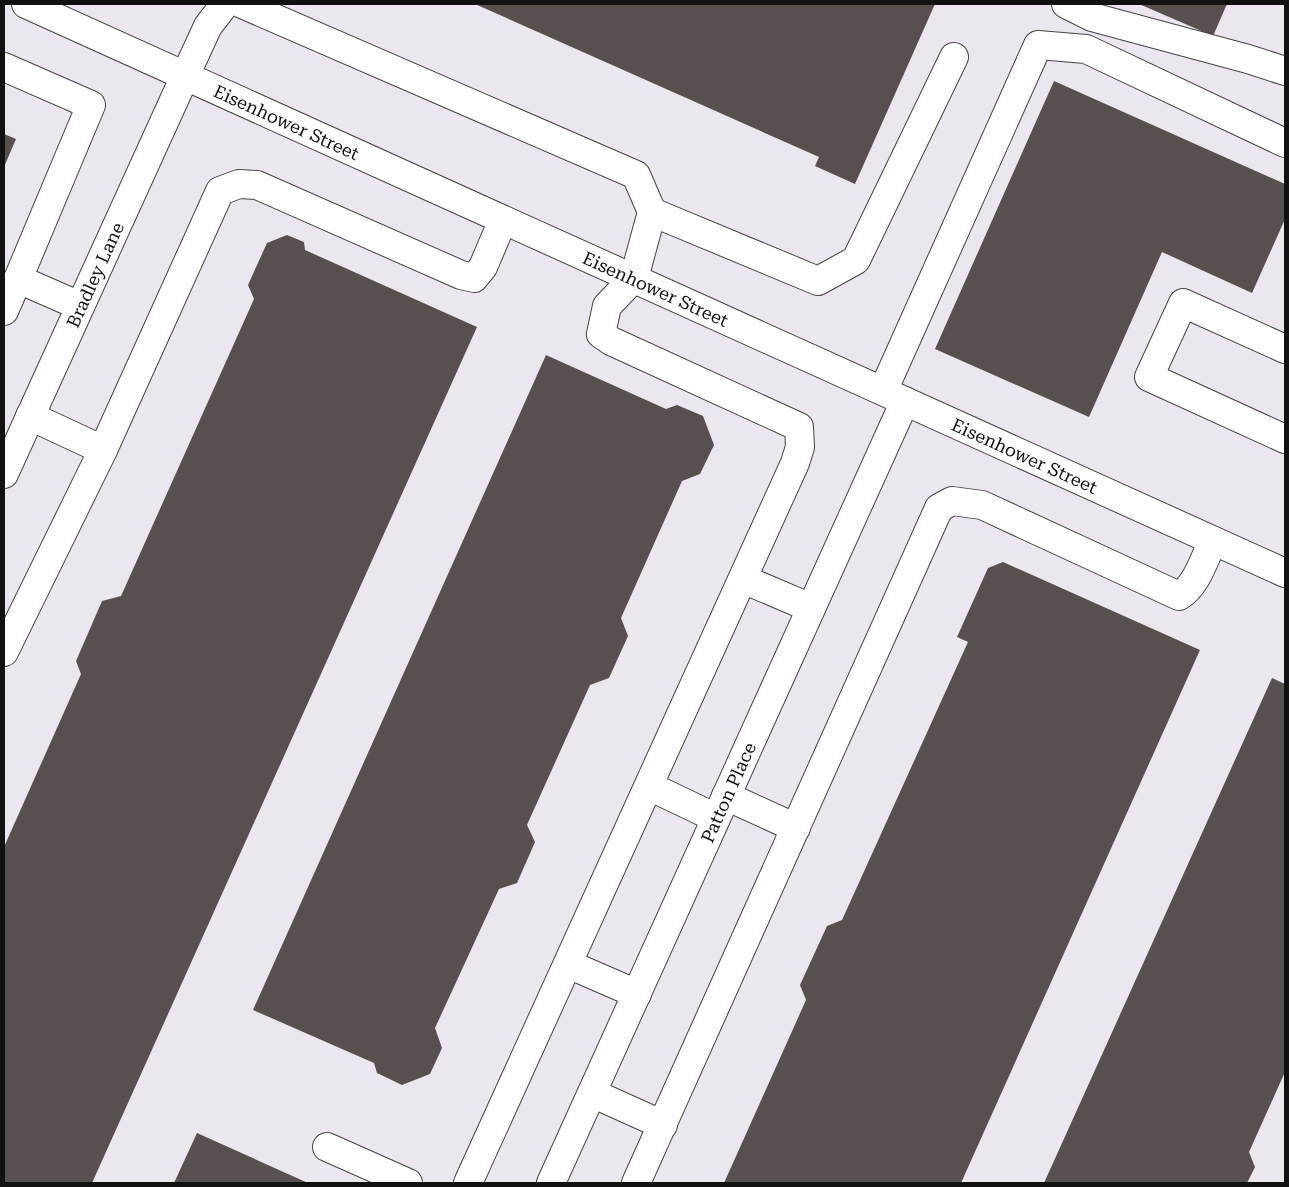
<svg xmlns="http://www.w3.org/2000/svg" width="1289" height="1187" font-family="'Roboto Serif',serif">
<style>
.industrial{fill:#ece6ee}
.building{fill:#58504e}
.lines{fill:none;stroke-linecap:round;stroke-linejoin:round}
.minor-casing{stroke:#444;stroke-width:30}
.minor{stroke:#fff;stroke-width:28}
.labels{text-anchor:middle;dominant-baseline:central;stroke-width:5;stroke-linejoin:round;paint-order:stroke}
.street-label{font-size:18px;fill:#111;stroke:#fff}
</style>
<rect width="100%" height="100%" fill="#fefbf5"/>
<rect class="industrial" x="4" y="4" width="1281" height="1179"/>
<g class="building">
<polygon points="475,4 935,4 855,184 815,166 819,157"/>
<polygon points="1139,4 1227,4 1213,36"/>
<polygon points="1054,81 1285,184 1285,219 1252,293 1162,252 1089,417 935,349"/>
<polygon points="4,134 16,139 4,167"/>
<polygon points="287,235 304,242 305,250 477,327 92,1183 4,1183 4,847 81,674 76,661 102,601 121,596 254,299 248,285 267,243"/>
<polygon points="546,355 666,409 677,405 703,416 714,445 700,474 682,481 621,618 628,636 609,678 590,685 527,825 535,842 517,883 499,889 435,1028 442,1048 430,1074 402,1085 377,1073 374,1063 253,1010"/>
<polygon points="1003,562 1200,650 961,1183 724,1183 806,1000 800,985 827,926 842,920 968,642 957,637 988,568"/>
<polygon points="1272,678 1285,684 1285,1072 1249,1152 1255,1167 1247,1183 1044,1183"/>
<polygon points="197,1133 308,1183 174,1183"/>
</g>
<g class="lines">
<defs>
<g id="minor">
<path id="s1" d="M26 4 1285 573"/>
<polyline points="242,4 636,175 652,212 634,278 607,306 601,334 611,341 799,427 800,447 795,463 468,1183"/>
<polyline points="1066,4 1092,17 1248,59 1285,71"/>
<polyline points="4,67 91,105 18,279 80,306"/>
<polyline points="652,212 818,281 856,260 954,57"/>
<polyline points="4,311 18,279"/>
<polyline points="1285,349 1183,303 1149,377 1285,439"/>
<polyline points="883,391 1038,45 1086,49 1285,143"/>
<polyline points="30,416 103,450"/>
<path id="s2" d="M4 474 185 76 208 26 225 4"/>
<polyline points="743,579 811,608"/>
<polyline points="4,652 103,450 220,191 239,184 257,185 461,275 474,278 483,267 503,220"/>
<polyline points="649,786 716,818"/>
<polyline points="726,796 796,828"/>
<polyline points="568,964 637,994"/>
<polyline points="592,1093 663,1125"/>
<polyline points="327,1147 408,1183"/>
<path id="s3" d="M551 1183 905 401"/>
<path d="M636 1183 939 508 952 501 982 505 1179 596C1197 585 1204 559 1213 541"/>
</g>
</defs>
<use href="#minor" class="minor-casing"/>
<use href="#minor" class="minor"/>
</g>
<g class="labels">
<g class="street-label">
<text stroke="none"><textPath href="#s1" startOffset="286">Eisenhower Street</textPath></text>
<text stroke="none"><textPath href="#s2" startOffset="219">Bradley Lane</textPath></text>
<text stroke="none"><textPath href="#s1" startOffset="691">Eisenhower Street</textPath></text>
<text stroke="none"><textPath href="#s1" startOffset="1096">Eisenhower Street</textPath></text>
<text stroke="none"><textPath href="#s3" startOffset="429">Patton Place</textPath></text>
</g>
</g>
<rect width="1289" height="1187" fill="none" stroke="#111111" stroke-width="10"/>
</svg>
